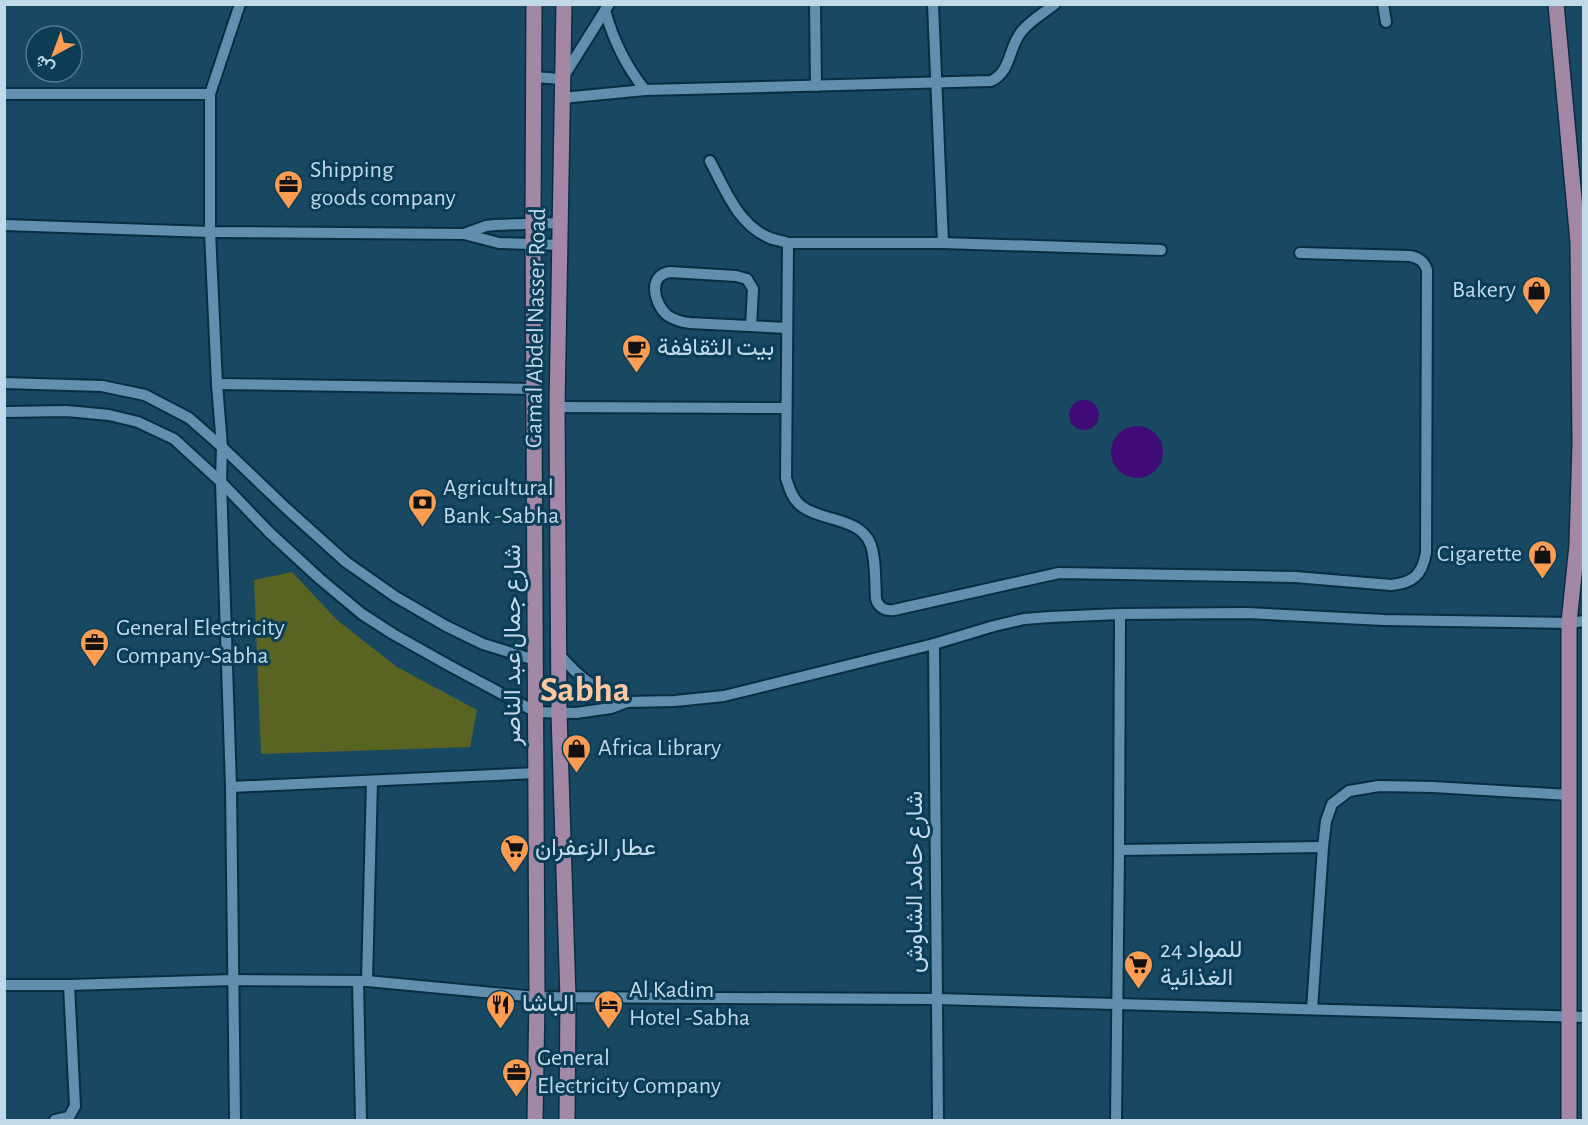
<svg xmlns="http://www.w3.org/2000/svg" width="1588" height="1125" font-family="'Alegreya Sans',Vazirmatn,sans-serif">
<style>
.green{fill:#5a6422}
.water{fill:#3f0b77}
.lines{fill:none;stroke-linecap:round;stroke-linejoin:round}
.minor-casing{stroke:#082d40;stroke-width:14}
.major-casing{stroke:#082d40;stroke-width:18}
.minor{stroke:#618fad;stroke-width:10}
.major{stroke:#a388a5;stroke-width:15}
.labels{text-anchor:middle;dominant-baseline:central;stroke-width:6;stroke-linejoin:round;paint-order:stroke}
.poi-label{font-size:24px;fill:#c1d9e8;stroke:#0b3d57;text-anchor:start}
.street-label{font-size:24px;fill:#c1d9e8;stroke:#0b3d57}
.town-label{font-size:36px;font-weight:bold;fill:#fdc8a1;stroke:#0b3d57}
</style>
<rect width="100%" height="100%" fill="#184862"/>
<polygon class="green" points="292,572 337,620 397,667 477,710 470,747 261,754 254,580"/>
<g class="water">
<circle cx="1084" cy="415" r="15"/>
<circle cx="1137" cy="452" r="26"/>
</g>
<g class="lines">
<defs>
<g id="minor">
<polyline points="815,4 816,86"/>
<polyline points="933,4 943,243"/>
<polyline points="1383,4 1386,22"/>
<path d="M605 10C613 40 625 65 645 90"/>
<polyline points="533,77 562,79 609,4"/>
<polyline points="4,94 210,94"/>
<path d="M562 98 645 90 991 81C1012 71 1008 47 1022 31 1031 20 1044 13 1055 4"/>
<path d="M710 161C725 189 738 225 770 238 775 240 782 241 788 243"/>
<polyline points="4,225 210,232 464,234 499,243 560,245"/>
<polyline points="464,234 486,226 495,225 561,223"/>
<path d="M1161 250 943 243H788L786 478C789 487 791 496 798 503 817 522 859 516 870 543 876 556 875 584 876 599 879 608 884 611 894 610L1059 573 1295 577 1391 585C1413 583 1422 575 1426 553L1427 270C1424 261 1419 258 1410 256L1300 253"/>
<path d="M751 326 753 289 747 279 736 276 670 272C647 275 654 304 667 315 674 320 681 322 690 323L787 328"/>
<polyline points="4,383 102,386 145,395 189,418 222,447 287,509 346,562 396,597 446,626 483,644 535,660"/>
<polyline points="217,384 534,389"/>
<polyline points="557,407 786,408"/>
<polyline points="4,412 67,411 109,415 138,422 174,439 221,482 270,533 320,579 362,614 393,634 450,666 536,712 576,713 611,708 627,702 675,701 724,696 934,644 994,626 1024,619 1050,617 1120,614 1246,613 1384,620 1569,623 1584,621"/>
<polyline points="934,644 938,1120"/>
<path d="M559 654C579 678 597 691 627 702"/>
<polyline points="231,787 536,773"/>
<polyline points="1119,850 1323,847"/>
<polyline points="358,981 361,1120"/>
<polyline points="367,981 372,781"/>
<polyline points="4,985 69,985 233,980 367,981 537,997 937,999 1584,1017"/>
<polyline points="1312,1009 1323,847 1326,821 1332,804 1349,791 1379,786 1433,787 1569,795"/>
<polyline points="55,1120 69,1117 75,1106 69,985"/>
<polyline points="235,1120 231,787 221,482 222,447 217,384 210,232 210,94 240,4"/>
<polyline points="1116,1120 1119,850 1120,614"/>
</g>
<g id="major">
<polyline points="534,4 533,223 537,997 535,1120"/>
<polyline points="564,4 557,407 559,713 568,998 567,1120"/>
<polyline points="1556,4 1578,242 1580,443 1577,545 1569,623 1569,1120"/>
</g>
</defs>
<use href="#minor" class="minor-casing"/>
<use href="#major" class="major-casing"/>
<use href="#minor" class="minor"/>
<use href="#major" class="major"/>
</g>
<defs>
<symbol id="office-pin" viewBox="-11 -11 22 30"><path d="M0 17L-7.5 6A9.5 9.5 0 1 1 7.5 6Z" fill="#fc9d52" stroke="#0b3d57"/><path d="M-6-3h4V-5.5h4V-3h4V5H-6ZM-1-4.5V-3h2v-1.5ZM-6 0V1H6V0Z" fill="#111"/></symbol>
<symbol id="shop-pin" viewBox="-11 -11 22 30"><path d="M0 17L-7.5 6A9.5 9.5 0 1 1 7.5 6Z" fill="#fc9d52" stroke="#0b3d57"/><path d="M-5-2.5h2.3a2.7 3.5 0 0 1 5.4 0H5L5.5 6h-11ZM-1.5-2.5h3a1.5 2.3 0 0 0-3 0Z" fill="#111"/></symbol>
<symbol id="cafe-pin" viewBox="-11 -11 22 30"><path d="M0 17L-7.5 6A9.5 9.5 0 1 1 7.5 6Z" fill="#fc9d52" stroke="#0b3d57"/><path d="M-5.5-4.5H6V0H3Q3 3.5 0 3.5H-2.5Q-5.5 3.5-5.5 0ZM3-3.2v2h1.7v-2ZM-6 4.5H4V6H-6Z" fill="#111"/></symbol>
<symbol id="bank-pin" viewBox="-11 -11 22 30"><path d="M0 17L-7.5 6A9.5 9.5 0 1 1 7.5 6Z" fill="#fc9d52" stroke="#0b3d57"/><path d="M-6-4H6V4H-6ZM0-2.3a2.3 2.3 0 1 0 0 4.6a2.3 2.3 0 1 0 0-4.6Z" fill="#111"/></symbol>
<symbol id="supermarket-pin" viewBox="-11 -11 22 30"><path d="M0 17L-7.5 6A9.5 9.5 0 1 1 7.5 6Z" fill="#fc9d52" stroke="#0b3d57"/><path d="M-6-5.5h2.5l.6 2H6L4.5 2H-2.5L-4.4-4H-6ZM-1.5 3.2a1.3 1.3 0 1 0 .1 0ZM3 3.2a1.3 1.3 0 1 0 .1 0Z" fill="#111"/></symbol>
<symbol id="restaurant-pin" viewBox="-11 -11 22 30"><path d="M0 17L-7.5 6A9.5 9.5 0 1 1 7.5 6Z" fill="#fc9d52" stroke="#0b3d57"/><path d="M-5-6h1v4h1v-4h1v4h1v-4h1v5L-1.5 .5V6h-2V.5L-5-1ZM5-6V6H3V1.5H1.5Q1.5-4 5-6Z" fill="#111"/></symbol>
<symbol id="hotel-pin" viewBox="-11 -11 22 30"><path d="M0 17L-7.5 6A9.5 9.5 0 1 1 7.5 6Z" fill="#fc9d52" stroke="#0b3d57"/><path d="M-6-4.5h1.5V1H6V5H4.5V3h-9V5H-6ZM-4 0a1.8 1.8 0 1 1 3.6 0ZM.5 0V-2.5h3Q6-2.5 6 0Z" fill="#111"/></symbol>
</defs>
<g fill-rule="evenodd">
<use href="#office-pin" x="272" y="168" width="33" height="45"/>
<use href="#shop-pin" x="1520" y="274" width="33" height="45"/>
<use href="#cafe-pin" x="620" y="332" width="33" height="45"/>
<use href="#bank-pin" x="406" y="486" width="33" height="45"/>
<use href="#shop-pin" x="1526" y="538" width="33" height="45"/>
<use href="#office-pin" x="78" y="626" width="33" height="45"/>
<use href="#shop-pin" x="560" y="732" width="33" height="45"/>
<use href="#supermarket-pin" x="498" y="832" width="33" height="45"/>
<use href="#supermarket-pin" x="1122" y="948" width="33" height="45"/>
<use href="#restaurant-pin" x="484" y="988" width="33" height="45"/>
<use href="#hotel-pin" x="592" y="988" width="33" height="45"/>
<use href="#office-pin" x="500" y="1056" width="33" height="45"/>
</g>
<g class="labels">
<g class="poi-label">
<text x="310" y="170">Shipping<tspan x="310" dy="28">goods company</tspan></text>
<text x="1516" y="290" text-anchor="end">Bakery</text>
<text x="657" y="348">بيت الثقاففة</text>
<text x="443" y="488">Agricultural<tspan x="443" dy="28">Bank -Sabha</tspan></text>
<text x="1522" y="554" text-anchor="end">Cigarette</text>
<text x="116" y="628">General Electricity<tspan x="116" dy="28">Company-Sabha</tspan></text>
<text x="598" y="748">Africa Library</text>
<text x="535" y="848">عطار الزعفران</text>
<text x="1160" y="950">24 للمواد<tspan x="1160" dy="28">الغذائية</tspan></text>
<text x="629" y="990">Al Kadim<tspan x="629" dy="28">Hotel -Sabha</tspan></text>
<text x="522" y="1004">الباشا</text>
<text x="537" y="1058">General<tspan x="537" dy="28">Electricity Company</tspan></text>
</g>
<g class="street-label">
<text transform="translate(536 328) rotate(-89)">Gamal Abdel Nasser Road</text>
<text transform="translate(513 645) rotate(-90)">شارع جمال عبد الناصر</text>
<text transform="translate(915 882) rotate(-90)">شارع حامد الشاوش</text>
</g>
<g class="town-label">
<text x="585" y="690">Sabha</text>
</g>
</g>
<rect width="1588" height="1125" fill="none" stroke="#c1d9e8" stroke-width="12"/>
<g transform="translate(54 54) rotate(221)"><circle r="28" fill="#0b3d57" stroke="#547b91" stroke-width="1.5"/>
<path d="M0-4.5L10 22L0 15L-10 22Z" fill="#fc9d52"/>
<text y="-9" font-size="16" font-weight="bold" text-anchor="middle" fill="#c1d9e8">ش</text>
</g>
</svg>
